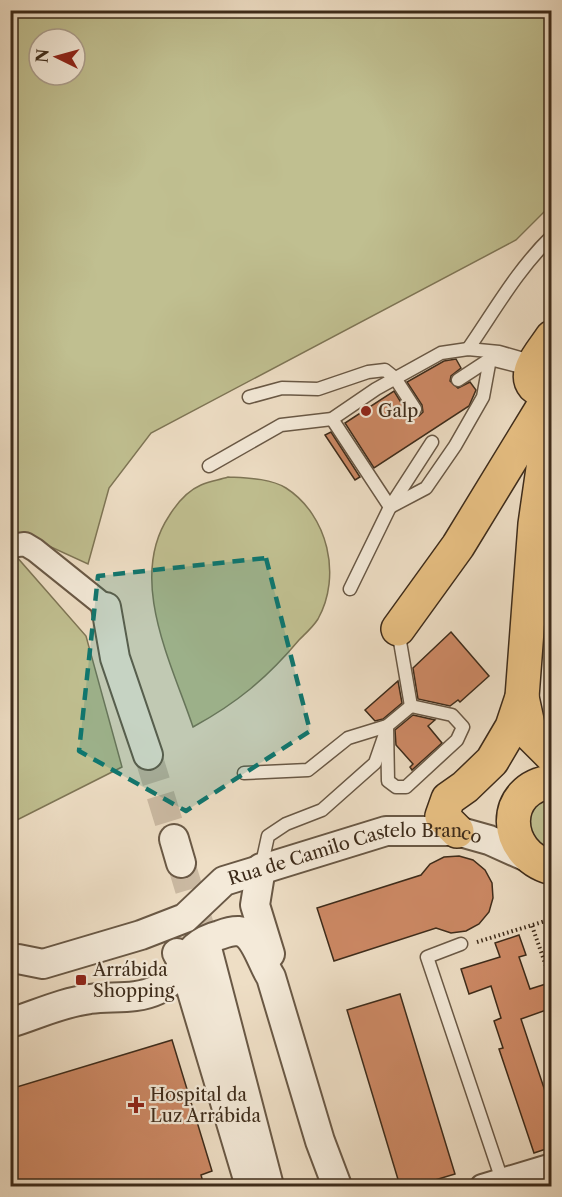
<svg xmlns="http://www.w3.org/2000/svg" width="562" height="1197" font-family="'Libre Caslon Text',serif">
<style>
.green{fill:#c0bf90;stroke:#7e7555;stroke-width:1.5;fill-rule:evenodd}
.building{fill:#cd8965;stroke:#3d2b1a;stroke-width:1.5}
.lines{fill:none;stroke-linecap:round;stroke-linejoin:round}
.tertiary-tunnel{stroke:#cbbaa3;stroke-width:28;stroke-dasharray:28 14;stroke-linecap:butt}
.service-casing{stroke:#695845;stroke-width:15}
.minor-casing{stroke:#695845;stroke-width:26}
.tertiary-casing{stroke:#695845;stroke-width:32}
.primary-casing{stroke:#3d2b1a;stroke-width:36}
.path{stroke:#3d2b1a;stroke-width:4;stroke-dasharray:1.5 3;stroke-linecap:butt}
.service{stroke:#f4ead9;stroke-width:12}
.minor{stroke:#f4ead9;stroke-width:22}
.tertiary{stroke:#f4ead9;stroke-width:28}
.primary{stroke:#e7bf82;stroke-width:33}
.marked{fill:#0f766e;fill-opacity:0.2;stroke:#0f766e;stroke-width:4.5;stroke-dasharray:12 8;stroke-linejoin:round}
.poi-dot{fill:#8f2418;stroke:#f4ead9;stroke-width:2}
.labels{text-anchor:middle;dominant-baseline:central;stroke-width:4.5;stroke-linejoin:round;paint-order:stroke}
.poi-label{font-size:18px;fill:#3d2b1a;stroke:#f4ead9;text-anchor:start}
.street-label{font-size:18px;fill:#3d2b1a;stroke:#f4ead9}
</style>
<rect width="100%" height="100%" fill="#eedec5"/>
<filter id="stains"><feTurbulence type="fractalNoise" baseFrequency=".00333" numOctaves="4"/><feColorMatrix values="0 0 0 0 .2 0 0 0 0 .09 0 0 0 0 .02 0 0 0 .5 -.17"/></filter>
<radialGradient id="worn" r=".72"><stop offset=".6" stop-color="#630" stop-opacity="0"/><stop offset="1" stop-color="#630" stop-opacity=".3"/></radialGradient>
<g class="green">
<path d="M11 11H551V205L516 240 151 433 109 488 88 564 25 535 16 556 86 636 122 767 11 823ZM39 39H75V75H39Z"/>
<path d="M228 477C246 478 270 478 286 488 328 515 342 576 318 619 313 627 305 634 299 640 267 678 237 703 193 727 172 664 127 579 169 516 177 503 187 491 201 485 210 481 219 480 228 477Z"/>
<polygon points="551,794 551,855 544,853 526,821 528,812"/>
</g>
<g class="building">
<polygon points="456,359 461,368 451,376 450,381 458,388 470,382 476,390 469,406 374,468 345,423 394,391 408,414 419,416 423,412 422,405 407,382 444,361"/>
<polygon points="331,432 360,477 355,480 325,435"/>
<polygon points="451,632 489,676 460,702 458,700 450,706 418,699 413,668"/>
<polygon points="398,681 402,703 383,719 375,721 365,710"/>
<polygon points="413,715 435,720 428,726 442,743 412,770 410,767 413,764 396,745 395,730"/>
<polygon points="459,856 473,860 485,870 492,883 493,898 489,912 479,924 466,931 451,933 436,928 334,961 317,908 421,875 430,864 444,857"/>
<polygon points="519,935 526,955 519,957 530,989 552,982 552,1008 521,1019 552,1112 552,1147 534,1153 499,1049 503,1048 494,1021 501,1018 491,986 469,994 461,969 500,957 495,943"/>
<polygon points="400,994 455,1174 415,1186 400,1186 347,1010"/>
<polygon points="172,1040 212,1171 201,1175 204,1186 10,1186 10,1089"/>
</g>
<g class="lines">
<g class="tertiary-tunnel">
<polyline points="148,755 174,839"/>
<polyline points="181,863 208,952"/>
</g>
<defs>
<g id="service">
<path d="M468 349C495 310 517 270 552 236"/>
<polyline points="458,380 490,359 529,369"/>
<polyline points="249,397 282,388 318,389 368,372 385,370 395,378 415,409"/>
<polyline points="332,419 390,507 426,488 455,446 483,397 490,359"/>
<polyline points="209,466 281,425 332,419 376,389 441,353 468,349 499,352 534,362"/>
<polyline points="350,589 390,507 432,442"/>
<polyline points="398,630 411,706"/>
<polyline points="387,726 388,781 396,787 406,787 457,740 463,727 452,715 411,706"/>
<polyline points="244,773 308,770 348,738 387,726 411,706"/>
<polyline points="261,868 268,836 286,824 322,810 375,763 384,737"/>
<polyline points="461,944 427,957 503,1183"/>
</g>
<g id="minor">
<polyline points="10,546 25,544 35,550 106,607"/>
<polyline points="482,1186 552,1165"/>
</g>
<g id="tertiary">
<polyline points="106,607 115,658 148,755"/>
<polyline points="174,839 181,863"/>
<polyline points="261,868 255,905 270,954"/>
<polyline points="208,952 269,1186"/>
<polyline points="177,953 184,965 250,1186"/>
<path id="s1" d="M18 959 43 964 141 935 185 918 224 881 386 831H457L489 840 527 857"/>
<path d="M10 1023C36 1015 63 1002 90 999 112 996 136 1000 157 990 191 974 177 946 220 935 225 933 232 931 238 931 255 933 262 964 271 977L320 1141 337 1186"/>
</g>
<g id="primary">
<path d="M552 337C544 350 522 372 534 386 539 391 545 391 552 390"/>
<polyline points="398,629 458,546 546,402"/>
<polyline points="522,697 530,734 552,756"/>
<path d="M552 782C501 787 500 853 552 868"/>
<polyline points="457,831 442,816 448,799 465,787 492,761 512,727 522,697 535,524 552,406"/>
</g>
</defs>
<use href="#service" class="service-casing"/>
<use href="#minor" class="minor-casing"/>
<use href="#tertiary" class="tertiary-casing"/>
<use href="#primary" class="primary-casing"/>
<g class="path">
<polyline points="532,926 552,983"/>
<polyline points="477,942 552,919"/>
<polyline points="552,1076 552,1077"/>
</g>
<use href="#service" class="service"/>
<use href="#minor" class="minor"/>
<use href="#tertiary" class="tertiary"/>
<use href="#primary" class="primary"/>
</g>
<path class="marked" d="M266 558 310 731 186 811 79 751 98 576Z"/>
<g class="poi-dot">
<circle cx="366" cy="411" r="6"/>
<rect x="75" y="974" width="12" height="12" rx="3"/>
<path d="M133 1096h6v6h6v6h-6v6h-6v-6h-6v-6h6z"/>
</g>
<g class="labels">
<g class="poi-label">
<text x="378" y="411">Galp</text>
<text x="93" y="970">Arrábida<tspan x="93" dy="21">Shopping</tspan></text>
<text x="150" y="1095">Hospital da<tspan x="150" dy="21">Luz Arrábida</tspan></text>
</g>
<g class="street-label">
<text stroke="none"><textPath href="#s1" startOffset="364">Rua de Camilo Castelo Branco</textPath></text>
</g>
</g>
<rect width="562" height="1197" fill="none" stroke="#eedec5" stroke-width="36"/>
<rect x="12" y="12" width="538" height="1173" fill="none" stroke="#3d2b1a" stroke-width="3"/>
<rect x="18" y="18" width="526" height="1161" fill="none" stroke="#3d2b1a" stroke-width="1.5"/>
<g transform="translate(57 57) rotate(275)"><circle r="28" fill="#f4ead9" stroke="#ab9e8d" stroke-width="1.5"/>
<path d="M0-4.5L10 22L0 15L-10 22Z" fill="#8f2418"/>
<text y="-9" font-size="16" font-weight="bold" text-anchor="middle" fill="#3d2b1a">N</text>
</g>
<rect width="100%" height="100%" filter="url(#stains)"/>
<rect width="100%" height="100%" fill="url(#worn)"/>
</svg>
